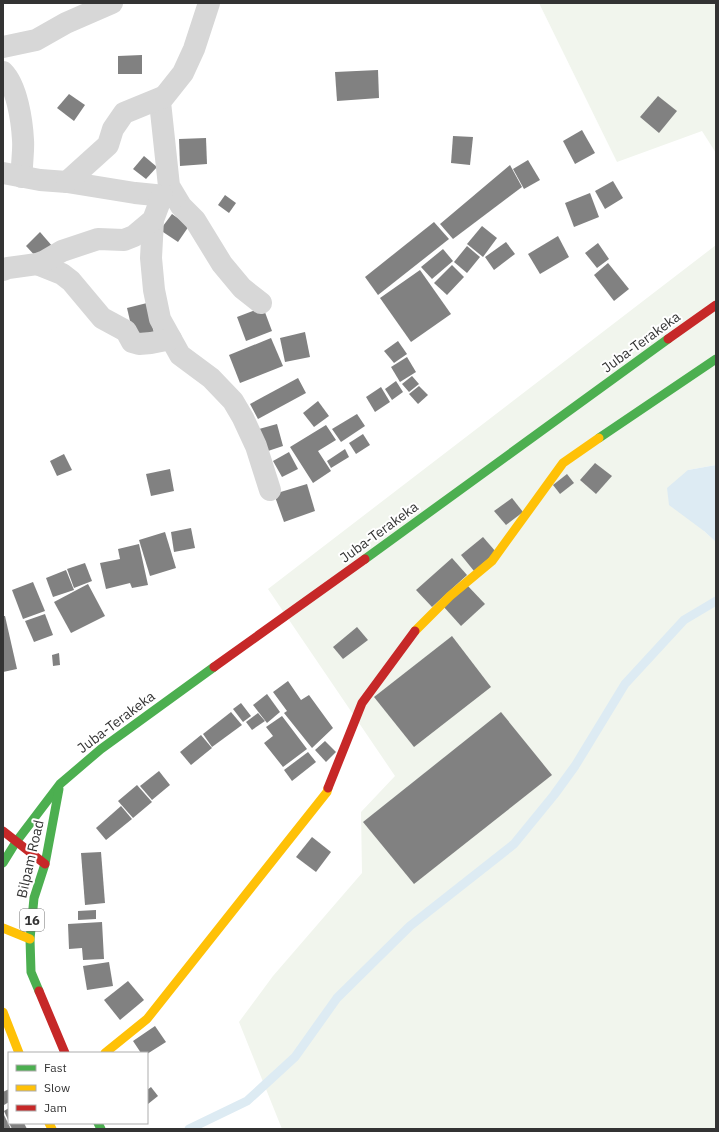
<svg xmlns="http://www.w3.org/2000/svg" width="719" height="1132" font-family="'IBM Plex Sans',sans-serif">
<style>
.green{fill:#f1f5ed}
.water{fill:#ddebf3}
.lines{fill:none;stroke-linecap:round;stroke-linejoin:round}
.stream{stroke:#ddebf3;stroke-width:9}
.building{fill:#818181}
.street{stroke:#d7d7d7;stroke-width:22}
.fast{stroke:#4caf50;stroke-width:9}
.slow{stroke:#ffc107;stroke-width:9}
.jam{stroke:#c62828;stroke-width:9}
.labels{text-anchor:middle;dominant-baseline:central;stroke-width:4;stroke-linejoin:round;paint-order:stroke}
.shield{fill:#fff;stroke:#707070;stroke-width:1}
.shield-label{font-size:13px;font-weight:bold;fill:#333}
.street-label{font-size:14px;fill:#333;stroke:#fff}
</style>
<rect width="100%" height="100%" fill="#fff"/>
<g class="green">
<polygon points="539,3 716,3 716,153 702,131 617,162"/>
<polygon points="716,245 716,465 688,470 704,531 716,542 716,1129 282,1129 239,1022 273,976 362,873 361,812 395,776 268,589"/>
</g>
<polygon class="water" points="716,465 716,542 704,531 669,505 667,488 688,470"/>
<g class="lines">
<polyline class="stream" points="189,1129 247,1101 295,1057 337,998 410,926 514,844 554,795 575,766 625,684 684,620 716,601"/>
</g>
<g class="building">
<polygon points="142,55 142,74 118,74 118,56"/>
<polygon points="378,70 379,98 337,101 335,72"/>
<polygon points="69,94 85,105 74,121 57,108"/>
<polygon points="658,96 677,111 659,133 640,117"/>
<polygon points="582,130 595,153 575,164 563,141"/>
<polygon points="453,136 473,137 470,165 451,163"/>
<polygon points="206,138 207,164 180,166 179,139"/>
<polygon points="144,156 157,167 146,179 133,169"/>
<polygon points="528,160 540,180 524,189 513,169"/>
<polygon points="510,165 522,187 453,239 440,224"/>
<polygon points="613,181 623,198 605,209 595,191"/>
<polygon points="590,193 599,217 574,227 565,203"/>
<polygon points="225,195 236,203 229,213 218,205"/>
<polygon points="172,214 189,226 178,242 160,230"/>
<polygon points="434,222 449,239 378,295 365,277"/>
<polygon points="482,226 497,238 483,257 467,244"/>
<polygon points="40,232 53,247 39,260 26,246"/>
<polygon points="558,236 569,257 540,274 528,254"/>
<polygon points="506,242 515,254 494,270 485,257"/>
<polygon points="598,243 609,259 597,268 585,253"/>
<polygon points="467,246 480,257 467,273 454,262"/>
<polygon points="443,249 453,261 432,279 421,267"/>
<polygon points="608,263 629,289 614,301 594,275"/>
<polygon points="452,265 464,277 447,295 434,283"/>
<polygon points="420,270 451,314 411,342 380,298"/>
<polygon points="147,303 154,333 134,338 127,308"/>
<polygon points="263,307 272,331 246,341 237,317"/>
<polygon points="305,332 310,357 285,362 280,338"/>
<polygon points="271,338 283,366 240,383 229,355"/>
<polygon points="398,341 407,354 394,363 384,351"/>
<polygon points="407,357 416,372 400,382 391,367"/>
<polygon points="412,376 419,384 409,392 402,384"/>
<polygon points="298,378 306,393 258,419 250,404"/>
<polygon points="396,381 403,392 392,400 385,389"/>
<polygon points="419,386 428,395 418,404 409,394"/>
<polygon points="381,387 390,402 375,412 366,397"/>
<polygon points="318,401 329,416 314,427 303,413"/>
<polygon points="357,414 365,426 341,442 332,429"/>
<polygon points="277,424 283,446 265,452 259,429"/>
<polygon points="326,425 336,440 318,451 331,471 313,483 290,447"/>
<polygon points="363,434 370,445 356,454 349,443"/>
<polygon points="345,449 349,457 331,468 327,461"/>
<polygon points="289,452 298,469 282,477 273,461"/>
<polygon points="64,454 72,470 57,476 50,461"/>
<polygon points="595,463 612,476 596,494 580,480"/>
<polygon points="170,469 174,491 151,496 146,474"/>
<polygon points="567,474 574,483 560,494 553,485"/>
<polygon points="307,484 315,511 284,522 274,494"/>
<polygon points="512,498 523,512 506,525 494,511"/>
<polygon points="191,528 195,548 174,552 171,532"/>
<polygon points="165,532 176,568 150,576 139,540"/>
<polygon points="483,537 496,552 474,571 461,555"/>
<polygon points="139,544 148,585 132,588 130,583 106,589 100,563 120,559 118,549"/>
<polygon points="452,558 467,575 432,607 416,590"/>
<polygon points="85,563 92,581 74,588 67,569"/>
<polygon points="66,570 74,590 53,597 46,578"/>
<polygon points="33,582 45,611 23,619 12,590"/>
<polygon points="88,584 105,616 71,633 54,602"/>
<polygon points="466,584 485,604 461,626 443,606"/>
<polygon points="45,614 53,635 34,642 25,621"/>
<polygon points="3,616 5,616 17,669 3,672"/>
<polygon points="357,627 368,640 343,659 333,647"/>
<polygon points="452,636 491,687 414,747 374,697"/>
<polygon points="59,653 60,665 53,666 52,655"/>
<polygon points="288,681 301,700 309,695 333,728 312,748 284,713 287,711 273,692"/>
<polygon points="267,694 280,712 267,723 253,705"/>
<polygon points="241,703 251,716 243,722 233,709"/>
<polygon points="231,712 242,725 212,747 203,734"/>
<polygon points="501,712 552,775 414,884 363,822"/>
<polygon points="258,713 265,721 252,730 246,722"/>
<polygon points="282,716 307,749 283,767 264,743 273,736 266,727"/>
<polygon points="201,735 212,748 191,765 180,752"/>
<polygon points="325,741 336,752 326,762 315,750"/>
<polygon points="308,752 316,762 292,781 284,770"/>
<polygon points="159,771 170,785 152,800 140,786"/>
<polygon points="137,785 152,802 133,818 118,801"/>
<polygon points="121,806 132,819 106,840 96,828"/>
<polygon points="312,837 331,852 316,872 296,857"/>
<polygon points="101,852 105,903 85,905 81,853"/>
<polygon points="96,910 96,919 78,920 78,911"/>
<polygon points="102,922 104,959 83,960 82,948 69,949 68,924"/>
<polygon points="109,962 113,986 87,990 83,966"/>
<polygon points="128,981 144,1000 120,1020 104,1000"/>
<polygon points="155,1026 166,1042 147,1054 147,1053 141,1053 133,1041"/>
<polygon points="151,1087 158,1096 148,1104 147,1103 147,1090"/>
<polygon points="9,1089 9,1102 4,1105 3,1092"/>
<polygon points="9,1108 9,1122 4,1111"/>
<polygon points="3,1113 11,1129 3,1129"/>
<polygon points="9,1123 24,1123 27,1129 12,1129"/>
</g>
<g class="lines">
<g class="street">
<polyline points="209,3 194,49 183,73 160,102 169,186 181,206 195,220 222,264 242,288 261,303"/>
<polyline points="3,47 36,40 66,23 112,3"/>
<path d="M3 72C17 86 22 121 23 140 24 152 21 165 22 177"/>
<polyline points="3,173 40,180 67,182 135,193 175,197"/>
<polyline points="67,182 108,145 113,129 124,113 163,97"/>
<polyline points="153,220 151,258 154,290 160,319 180,355 211,378 233,401 243,418 256,446 270,490"/>
<polyline points="37,264 62,274 71,281 102,318 126,331 132,342 139,344 151,343 171,339"/>
<polyline points="3,270 8,268 37,264 45,261 62,251 98,239 124,240 134,236 153,220 162,196"/>
</g>
<g class="fast">
<polyline points="599,438 716,359"/>
<polyline points="365,559 668,339"/>
<polyline points="3,863 16,842 60,784 101,749 214,667"/>
<polyline points="39,991 31,972 30,939 34,898 45,864 59,789"/>
<polyline points="98,1123 101,1129"/>
</g>
<g class="slow">
<polyline points="415,631 450,596 492,561 563,463 599,438"/>
<polyline points="3,928 30,939"/>
<polyline points="3,1012 19,1053"/>
<polyline points="105,1053 147,1019 327,792 328,788"/>
<polyline points="49,1123 52,1129"/>
</g>
<g class="jam">
<polyline points="668,339 716,305"/>
<polyline points="214,667 365,559"/>
<polyline points="328,788 362,703 415,631"/>
<polyline points="3,831 45,864"/>
<polyline points="39,991 65,1053"/>
</g>
</g>
<g class="labels">
<rect class="shield" x="20" y="909" width="24" height="22" rx="3"/>
<g class="shield-label">
<text x="32" y="920">16</text>
</g>
<g class="street-label">
<text transform="translate(641 342) rotate(-36)">Juba-Terakeka</text>
<text transform="translate(379 532) rotate(-36)">Juba-Terakeka</text>
<text transform="translate(116 722) rotate(-37)">Juba-Terakeka</text>
<text transform="translate(30 859) rotate(-77)">Bilpam Road</text>
</g>
</g>
<rect width="719" height="1132" fill="none" stroke="#333333" stroke-width="8"/>
<rect x="8" y="1052" width="140" height="72" fill="#ffffff" stroke="#adadad"/>
<rect x="16" y="1065" width="20" height="6" fill="#4caf50" stroke="#adadad"/>
<text x="44" y="1072" font-size="12" fill="#333333">Fast</text>
<rect x="16" y="1085" width="20" height="6" fill="#ffc107" stroke="#adadad"/>
<text x="44" y="1092" font-size="12" fill="#333333">Slow</text>
<rect x="16" y="1105" width="20" height="6" fill="#c62828" stroke="#adadad"/>
<text x="44" y="1112" font-size="12" fill="#333333">Jam</text>
</svg>
